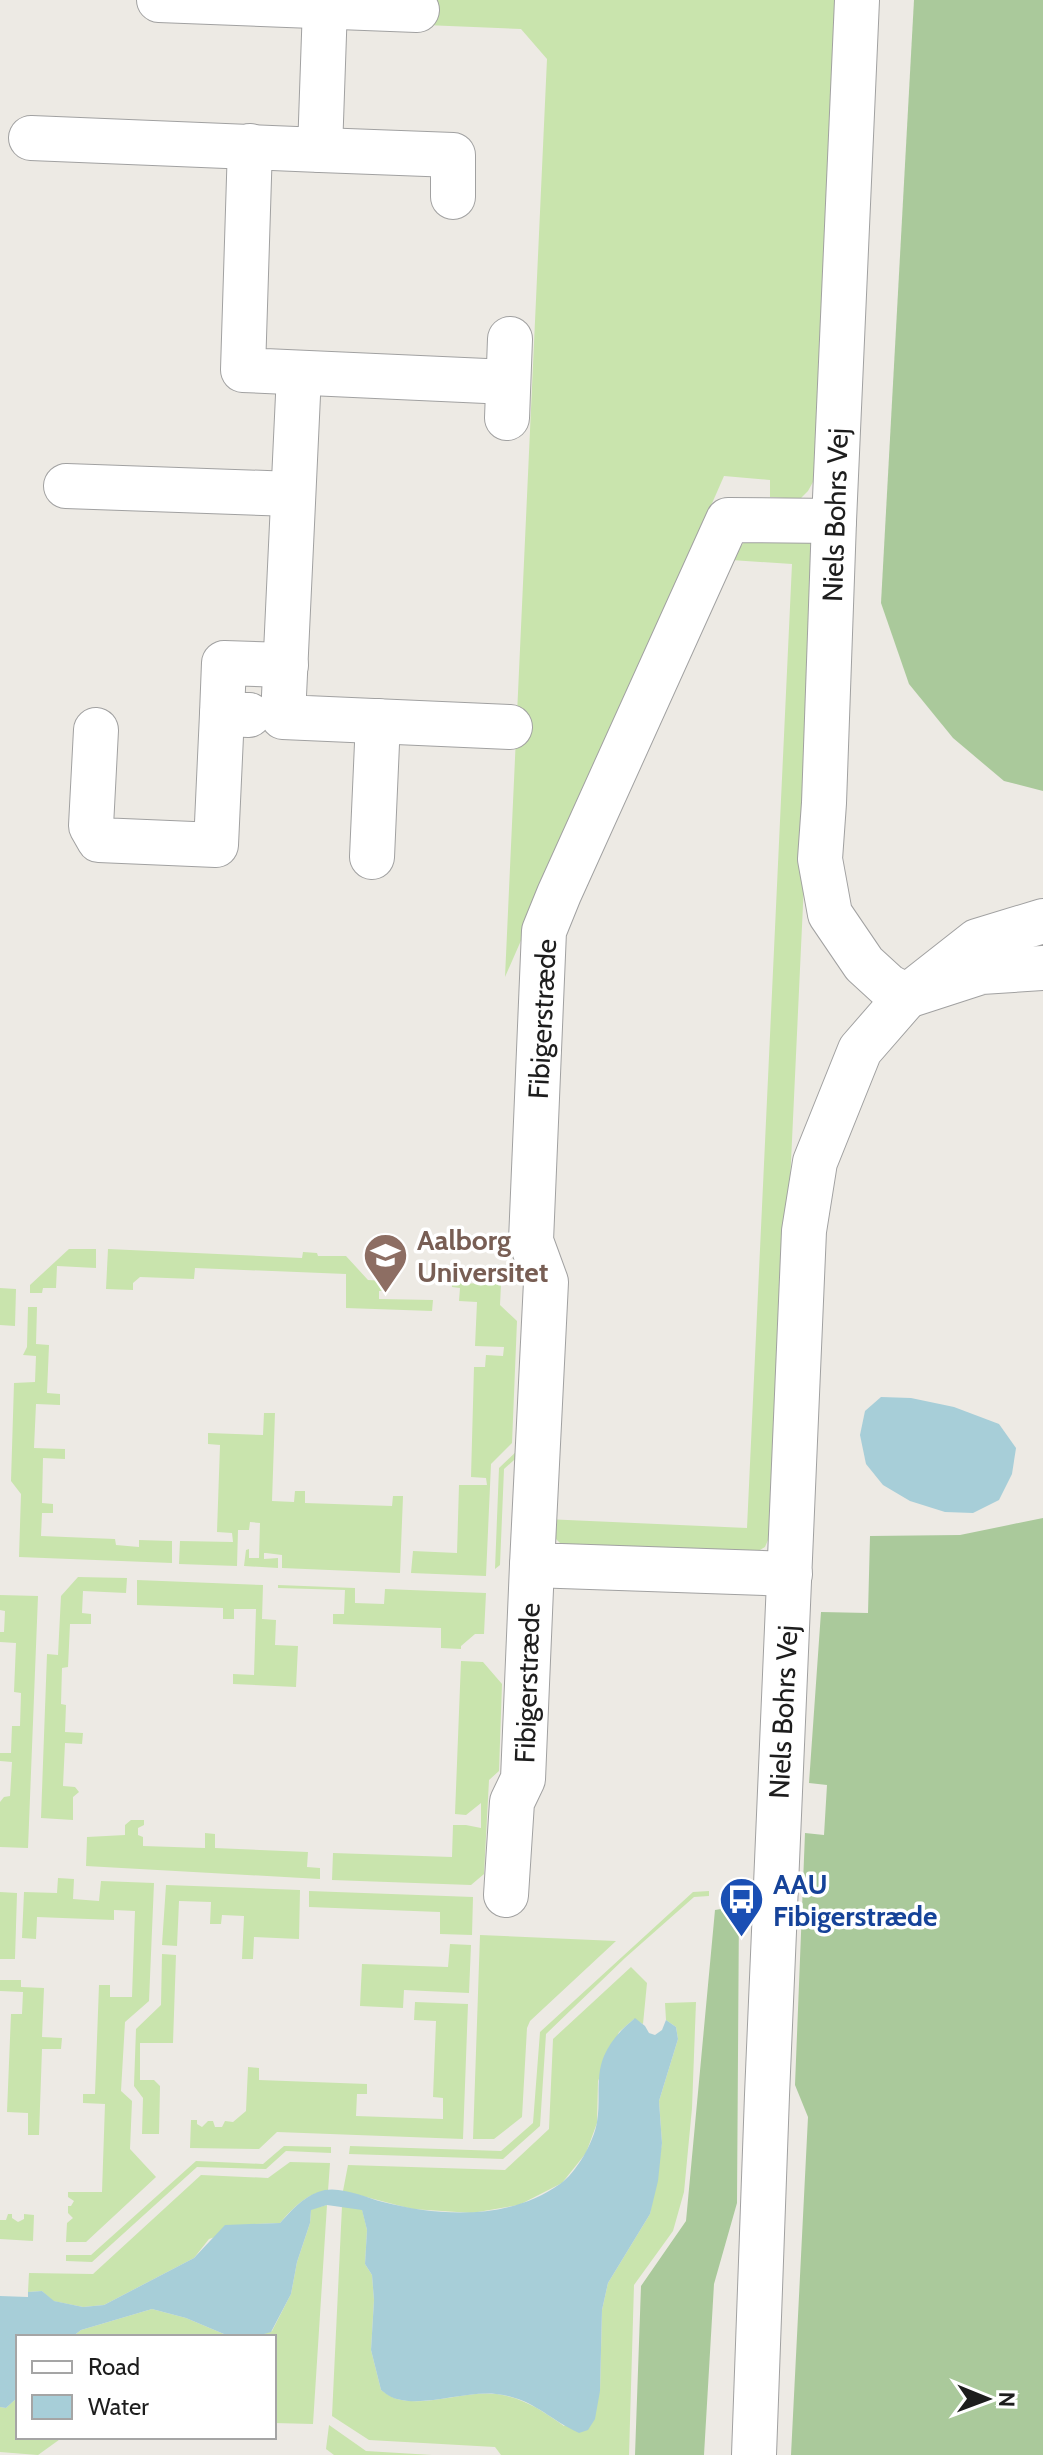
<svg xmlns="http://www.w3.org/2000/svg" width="1043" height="2455" font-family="Cabin,sans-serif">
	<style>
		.grass { fill: #c9e4ad }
		.forest { fill: #aac99b }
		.water { fill: #a7ced8 }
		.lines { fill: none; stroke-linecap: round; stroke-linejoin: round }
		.minor-casing { stroke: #a1a1a1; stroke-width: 46 }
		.minor { stroke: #fff; stroke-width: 44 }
		.labels { text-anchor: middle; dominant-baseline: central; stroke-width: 7; stroke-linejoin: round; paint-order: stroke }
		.street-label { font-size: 28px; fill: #1d1d1d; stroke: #fff }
		.education-label { font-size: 28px; font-weight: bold; fill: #785e54; stroke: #fff; text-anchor: start }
		.transit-label { font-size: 28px; font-weight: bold; fill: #164399; stroke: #fff; text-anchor: start }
	</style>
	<rect width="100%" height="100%" fill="#edeae4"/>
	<g class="grass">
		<path d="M424,0H838L819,471L808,491L800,499L770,497V480L724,476L505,977L547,59L521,29L425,25Z"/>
		<path d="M747,538L810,541L819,562L774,1526L765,1547L747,1558L568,1551L547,1530L545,1519L747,1528L792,564L731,560Z"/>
		<path d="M69,1249H96V1268L57,1266L56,1288H43L42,1293H30V1285Z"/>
		<path d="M108,1249L302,1258L303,1252L317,1253L318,1256H346L368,1280L385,1281V1291H379V1299L433,1300L432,1311L346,1308V1274L195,1268L194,1279L140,1277L133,1283V1290L106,1289Z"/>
		<path d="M452,1283L501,1284L500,1305L517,1321L512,1443L491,1464L486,1576L411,1573L413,1551L457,1553L459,1485H487L486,1478L471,1477L474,1367H485L486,1355L503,1356L504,1347L475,1346L477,1302L459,1301L460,1288L452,1287Z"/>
		<path d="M0,1288L16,1289L15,1326L0,1325Z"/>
		<path d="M28,1307H37L36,1344L49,1345L47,1393L60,1394V1405L36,1404L34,1448L65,1449V1459L43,1458L42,1503L53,1504V1513H42L41,1536L115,1539L116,1545L139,1547V1540L172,1541V1563L19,1557L21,1494L11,1481L14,1383L35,1382L36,1356L23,1355L27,1347Z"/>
		<path d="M264,1413H275L272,1501L294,1502L295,1491H305V1503L392,1506L393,1496H403L400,1573L282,1568V1555L266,1553H264V1559L278,1558V1568L244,1566L246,1550L249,1549V1558H259L260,1523L250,1522L249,1530H238L237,1566L179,1564L180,1541L233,1542L232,1533L217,1532L220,1445L208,1444V1433L263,1435Z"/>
		<path d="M521,1447L525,1450L504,1469L500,1565L495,1569L499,1468Z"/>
		<path d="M78,1577L127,1578L126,1593L83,1591L82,1613L91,1614V1624H70L68,1667L62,1668L61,1704L66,1705L65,1732L83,1733L82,1744L65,1743L63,1786L75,1787L79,1792L73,1797V1820L41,1818L47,1654L58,1655L61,1596Z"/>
		<path d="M137,1580L263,1585L262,1619L276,1620L275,1645L298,1646L296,1687L233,1684V1674L254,1675L256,1609H234V1619H223V1608L137,1605Z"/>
		<path d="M278,1585L355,1588V1603L384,1604L385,1589L486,1593L484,1634H475L461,1646V1649L441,1648V1628L333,1624V1614H344L345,1590L278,1588Z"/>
		<path d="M0,1595L38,1596L28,1848L0,1847V1802L4,1797L10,1796L12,1762L0,1761V1753H11L12,1726H20L21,1693L14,1692L16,1643L0,1642V1632H4L5,1611L0,1610Z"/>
		<path d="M461,1661L483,1662L502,1684L499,1771L489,1780L484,1874L471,1885L332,1880L333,1853L452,1857L453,1825H466L481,1828V1803L466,1815L455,1814Z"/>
		<path d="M131,1820H144V1825L138,1828V1835L143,1837V1846L205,1848V1833L215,1834V1848L308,1852L307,1867L320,1868V1879L86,1866L87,1837L125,1835V1825Z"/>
		<path d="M58,1878L74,1879L73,1899L99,1901L101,1881L154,1883L149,2001L125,2022L121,2091L132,2101L130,2149L156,2177L86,2242H66L67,2223L73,2218L68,2213V2206H71L74,2201L68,2197V2192H102L105,2104L83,2103V2094H95L99,1985H110V1997H132L135,1911L114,1910V1920L37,1917L36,1939L22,1938L24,1892L57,1893Z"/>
		<path d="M166,1885L300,1890L299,1939L254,1937L253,1959H242L244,1916L222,1915L221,1924H210L211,1902L179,1901L177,1946L162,1945Z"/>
		<path d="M309,1891L473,1897L472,1935L440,1934V1912L309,1907Z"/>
		<path d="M709,1891V1896L694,1897L625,1958L546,2034L540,2126L503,2159L349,2154L350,2146L501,2151L533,2123L540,2032L693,1892Z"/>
		<path d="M0,1892L17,1893L15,1959H0Z"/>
		<path d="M480,1935L616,1941L530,2021L527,2028L522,2117L494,2139H473Z"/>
		<path d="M450,1944L471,1945L469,1993L404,1990L403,2008L360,2006L362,1964L448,1967Z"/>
		<path d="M162,1954L176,1955L173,2043H140V2080H154L160,2086L159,2134H142L143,2098L134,2086L136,2029L161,2005Z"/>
		<path d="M631,1967L647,1983L643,2024L634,2019L619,2032L598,2081L597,2123L586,2153L562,2183L519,2205L472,2213L412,2209L343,2191L348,2165L505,2170L549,2129L553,2039Z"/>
		<path d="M0,1980H21V1987L44,1988L42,2037L62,2038L61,2049H42L39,2135H28V2113L7,2112L11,2014H22L23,1992L0,1991Z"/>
		<path d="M415,2002L468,2004L463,2139L277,2132L259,2149L190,2148L191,2120H197V2124L202,2127L208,2121H213L215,2127H222L225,2121L233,2122L246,2111L248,2067L259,2068V2080L367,2084V2094H357L356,2116L443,2119V2098L433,2097L436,2021L414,2020Z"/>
		<path d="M696,2002L692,2108L684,2192L673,2231L634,2285L629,2455H501L495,2447L369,2440L332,2416L342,2206L362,2209L367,2230L365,2264L372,2275L374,2300L371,2350L381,2390C386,2393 392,2398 397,2399C429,2407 464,2390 497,2394C524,2398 543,2411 564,2426L600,2391L602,2310L608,2283L650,2214L662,2143L659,2101L678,2039L676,2027L666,2020L665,2003Z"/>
		<path d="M284,2146L331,2147V2153L286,2151L266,2169L197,2167L92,2262L66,2261V2255H91L196,2161L263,2164Z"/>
		<path d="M290,2162L330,2163L328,2191C308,2192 293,2208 280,2223L256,2224L209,2239L194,2258L104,2305L83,2307L53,2301L42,2291L28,2292L29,2273L93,2274L201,2175L268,2178Z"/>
		<path d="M327,2205L313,2424L274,2423V2337H254L272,2331L291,2294L297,2262L310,2223L311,2209Z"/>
		<path d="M8,2214H12V2218L18,2222L24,2219V2214L34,2215L33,2241L0,2239V2220H6Z"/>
		<path d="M152,2309L186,2318L231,2337H72L81,2330Z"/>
		<path d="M18,2397V2437H63L38,2455L0,2452V2407L6,2408Z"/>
		<path d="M329,2425L366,2451L432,2455H334L326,2449Z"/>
	</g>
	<g class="forest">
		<path d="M914,0H1043V791L1004,781L953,738L909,684L881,603Z"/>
		<path d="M1043,1518V2455H791L808,2117L795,2085L805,1833L824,1835L827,1785L809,1783L821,1612L868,1613L870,1536L960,1535Z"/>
		<path d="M739,1906L737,2203L714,2284L704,2455H635L641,2286L686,2221L715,1910Z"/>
	</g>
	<g class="water">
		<path d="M881,1397L911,1398L954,1407L999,1424L1016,1448L1012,1474L999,1500L973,1513L945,1512L910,1501L883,1485L866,1464L860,1435L865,1411Z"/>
		<path d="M635,2018L645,2026L649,2033L655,2035L662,2030L666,2020L676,2027L678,2039L659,2101L662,2143L658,2181L650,2214L608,2283L602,2310L600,2391L595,2419L588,2430L579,2433C548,2419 533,2398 496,2394C464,2391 426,2407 397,2399C391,2398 385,2393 381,2390L371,2350L374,2300L372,2275L365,2264L367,2230L362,2210L327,2205L311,2210L310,2223L297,2262L291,2294L271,2332L254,2337H231L186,2318L152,2309L81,2330L72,2337H18V2397L6,2408L0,2407V2296L28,2297V2292L42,2291L54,2301L83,2307L104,2305L194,2258L225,2225L280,2223C291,2211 302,2198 318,2192C337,2184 364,2197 383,2202C442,2217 509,2220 560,2184C576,2173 594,2142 597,2122C601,2100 595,2077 604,2056C611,2040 622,2029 635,2018Z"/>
	</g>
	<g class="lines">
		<defs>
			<g id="minor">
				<path d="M159,0L417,10"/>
				<path d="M857,0L834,521L824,803L820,859L830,914L864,964L888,986L907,996L981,972L1043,968"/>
				<path d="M31,138L320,150L325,6"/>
				<path d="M250,146L243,370L508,382"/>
				<path d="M320,150L453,155V197"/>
				<path d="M299,374L283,717L510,727"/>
				<path d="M507,418L510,339"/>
				<path d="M66,486L293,494"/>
				<path d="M249,715L222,714L224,663L286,665"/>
				<path d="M96,730L91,826L99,840L216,845L222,714"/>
				<path d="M372,857L378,721"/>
				<path d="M790,1574L532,1565L546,1282L531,1241L544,931L559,894L728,520L834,521"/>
				<path d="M506,1895L512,1802L523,1779L532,1565"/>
				<path d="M754,2455L767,2095L804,1231L815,1162L860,1050L907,996L977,941L1043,921"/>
			</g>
		</defs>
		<use href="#minor" class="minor-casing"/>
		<use href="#minor" class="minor"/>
	</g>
	<defs>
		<symbol id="university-pin" viewBox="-11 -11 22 30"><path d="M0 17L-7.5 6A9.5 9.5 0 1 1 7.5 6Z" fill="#8d6e63" stroke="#fff"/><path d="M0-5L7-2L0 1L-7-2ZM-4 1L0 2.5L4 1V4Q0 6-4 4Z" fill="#fff"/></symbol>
		<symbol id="bus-pin" viewBox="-11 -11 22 30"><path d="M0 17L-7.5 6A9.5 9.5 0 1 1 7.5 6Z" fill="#1a4fb4" stroke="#fff"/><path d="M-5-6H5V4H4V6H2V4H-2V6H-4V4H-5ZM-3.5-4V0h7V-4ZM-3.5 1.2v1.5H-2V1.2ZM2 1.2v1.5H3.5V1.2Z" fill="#fff"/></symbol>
	</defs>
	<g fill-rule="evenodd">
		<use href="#university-pin" x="360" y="1230" width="51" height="69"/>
		<use href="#bus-pin" x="716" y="1874" width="51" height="69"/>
	</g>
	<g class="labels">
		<g class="street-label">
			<text transform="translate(835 515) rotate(-88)">Niels Bohrs Vej</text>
			<text transform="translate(542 1019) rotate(-87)">Fibigerstræde</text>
			<text transform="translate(527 1683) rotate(-88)">Fibigerstræde</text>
			<text transform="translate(783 1712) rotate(-87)">Niels Bohrs Vej</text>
		</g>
		<g class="education-label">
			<text x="417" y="1240">Aalborg<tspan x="417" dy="32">Universitet</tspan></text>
		</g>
		<g class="transit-label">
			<text x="773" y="1884">AAU<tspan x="773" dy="32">Fibigerstræde</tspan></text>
		</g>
	</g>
	<rect x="16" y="2335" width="260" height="104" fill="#ffffff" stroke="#a5a5a5" stroke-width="2"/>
	<rect x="32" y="2361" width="40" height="12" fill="#ffffff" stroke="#a5a5a5" stroke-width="2"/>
	<text x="88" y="2375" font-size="24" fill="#1d1d1d">Road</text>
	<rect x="32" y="2395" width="40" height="24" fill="#a7ced8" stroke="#a5a5a5" stroke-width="2"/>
	<text x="88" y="2415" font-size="24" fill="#1d1d1d">Water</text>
	<g transform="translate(987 2399) rotate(91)" stroke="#ffffff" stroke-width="6" paint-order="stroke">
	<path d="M0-6L14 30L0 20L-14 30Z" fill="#1d1d1d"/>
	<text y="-12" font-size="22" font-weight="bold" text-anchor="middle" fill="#1d1d1d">N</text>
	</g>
</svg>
